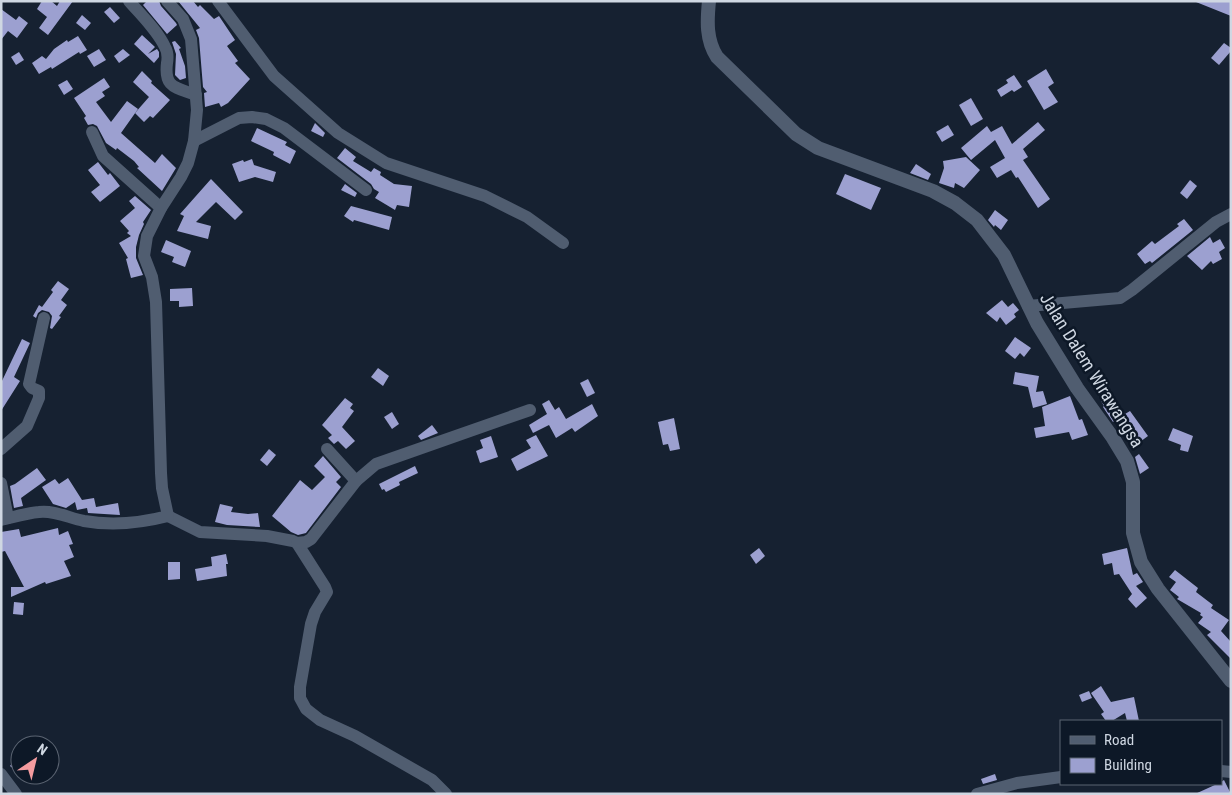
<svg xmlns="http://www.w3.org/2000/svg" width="1232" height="795" font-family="'Roboto Condensed',sans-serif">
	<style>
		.building { fill: #9ca0d0 }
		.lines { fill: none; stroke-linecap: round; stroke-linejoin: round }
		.minor { stroke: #505d70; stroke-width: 12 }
		.tertiary { stroke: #505d70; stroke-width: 14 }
		.labels { text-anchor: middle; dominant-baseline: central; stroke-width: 5; stroke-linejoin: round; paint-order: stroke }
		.street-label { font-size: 18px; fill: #cfd7e2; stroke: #0d1827 }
	</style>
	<rect width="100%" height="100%" fill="#162131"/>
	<g class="building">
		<path d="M42,1H51L57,6L60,1H73L48,35L39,28L47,17L37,9Z"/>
		<path d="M147,1H159L161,6L176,23L177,25L167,34L143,5Z"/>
		<path d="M178,1H193L198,7L200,5L214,19L219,16L235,40L227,46L238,61L235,63L250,79L228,103L221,107L219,103L205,107L204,93L207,92L203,87L199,38L196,30L200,28Z"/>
		<path d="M1196,1H1231V16L1196,2Z"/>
		<path d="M110,7L120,18L114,23L104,12Z"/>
		<path d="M1,9L16,20L19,16L28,23L17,38L8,31L1,40Z"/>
		<path d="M82,15L91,23L85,30L76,23Z"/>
		<path d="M142,35L155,47L148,54L157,49L159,52V57L154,63L134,44Z"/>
		<path d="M78,36L87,50L80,54L79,52L52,69L51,67L39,74L32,63L42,56L46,59L54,49L67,40L68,42Z"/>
		<path d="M175,41L181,48L179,49L185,66L186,78L180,80L175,75L176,54L172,42Z"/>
		<path d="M1224,43L1231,48V51L1219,65L1211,58Z"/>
		<path d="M99,49L106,60L94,67L87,56Z"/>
		<path d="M123,49L130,55L119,63L114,56Z"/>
		<path d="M19,52L24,60L16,65L11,57Z"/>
		<path d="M1046,69L1054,83L1048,87L1058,102L1044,110L1027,81Z"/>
		<path d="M142,71L152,81L151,83L170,100L153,118L150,116L144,122L135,113L149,97L133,82Z"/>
		<path d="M1014,75L1022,87L1014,92L1012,90L1001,97L997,90L1008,83L1006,80Z"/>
		<path d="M104,78L110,87L102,92L105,96L96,102L111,122L127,101L138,109L121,133L155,163L162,154L176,168L162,191L137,168L139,167L134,161L117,148L116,150L106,143L97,126L93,124L88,125L84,118L86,116L74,98Z"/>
		<path d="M67,80L73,89L64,95L58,85Z"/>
		<path d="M971,98L983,119L971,126L959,105Z"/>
		<path d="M1038,122L1045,130L1023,149L1028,157L1023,160L1050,199L1038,208L1018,177L1016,178L1011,170L997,178L990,167L1005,158L995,140L971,160L961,148L987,126L991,132L1002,126L1012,144Z"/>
		<path d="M315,123L325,133L323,137L311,131Z"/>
		<path d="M948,125L954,135L942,142L936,132Z"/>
		<path d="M257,128L287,142L285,145L296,151L290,164L273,155L274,152L251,141Z"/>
		<path d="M345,148L356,157L353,161L371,172L374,168L381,172L380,175L394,184L412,186L409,207L397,205L395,210L375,198L379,192L374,189L371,184L337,158Z"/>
		<path d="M966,157L980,170L964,188L955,183L954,188L939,183L944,168L943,161Z"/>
		<path d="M252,159L254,165L276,172L273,182L255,177L239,182L232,164L243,160L244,162Z"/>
		<path d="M98,162L108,175L110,173L120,186L100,202L91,192L100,185L88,170Z"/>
		<path d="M916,164L931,174L928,180L910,173Z"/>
		<path d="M845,174L881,188L871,210L836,194Z"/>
		<path d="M211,179L243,212L235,220L216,202L196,222L211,226L208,239L177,231L184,216L180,214Z"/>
		<path d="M1190,180L1197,186L1187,199L1180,193Z"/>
		<path d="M345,184L357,193L355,197L341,190Z"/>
		<path d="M135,196L151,210L143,222L144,224L139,235L136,247V258L143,275L131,278L126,259L128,258L119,243L131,236L127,233L129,231L120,221L135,208L129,201Z"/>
		<path d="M351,206L392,217L389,230L354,220L353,222L344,216Z"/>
		<path d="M995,210L1008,220L1001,230L995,225L994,227L988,220Z"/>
		<path d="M1184,219L1193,230L1152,263L1150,261L1145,264L1137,254L1152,241L1155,244L1179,226L1177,224Z"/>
		<path d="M1210,237L1213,243L1220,239L1225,248L1219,252L1222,259L1213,264L1211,261L1202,270L1187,256Z"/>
		<path d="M166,240L191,251L185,267L172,262L174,257L161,252Z"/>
		<path d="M58,281L69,289L61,300L67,305L59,316L61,317L52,329L50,328L52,316L49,312L42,310L38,313L36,318L33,316L39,305L42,307L53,292L51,290Z"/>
		<path d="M192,288L193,306L179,307V301H170V289Z"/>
		<path d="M1002,300L1008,307L1013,303L1019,310L1014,314L1016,317L1006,325L1000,317L997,322L986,313Z"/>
		<path d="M1015,337L1031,348L1024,357L1020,353L1015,359L1005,351Z"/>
		<path d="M22,339L30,343L14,377L20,381L1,411V383Z"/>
		<path d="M378,368L389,376L383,386L371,377Z"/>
		<path d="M1015,372L1039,376L1036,392L1043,391L1047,404L1033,408L1028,387L1013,384Z"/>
		<path d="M588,379L595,393L587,397L580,383Z"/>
		<path d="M1070,396L1079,420L1082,419L1088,435L1072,440L1069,432L1036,438L1034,428L1045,426L1042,407Z"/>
		<path d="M1108,396L1111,401L1115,399L1125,414L1130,411L1148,436L1133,447L1126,437L1129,435L1119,418L1113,422L1103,407L1104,406L1101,401Z"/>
		<path d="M345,398L353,404L350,408L354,411L342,427L355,441L346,449L338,441L334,444L328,438L332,435L322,425Z"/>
		<path d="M549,400L555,410L559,407L566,419L592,404L598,416L575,432L572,428L556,438L549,425L533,433L529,425L547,414L542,404Z"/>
		<path d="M392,412L399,424L392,429L384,417Z"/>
		<path d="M674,418L680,449L670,451L668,444L663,445L658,422Z"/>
		<path d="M432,425L438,433L421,440L418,436Z"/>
		<path d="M1173,428L1193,436L1188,452L1180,450L1181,445L1168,440Z"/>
		<path d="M536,435L548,456L517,471L511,459L531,448L526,440Z"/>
		<path d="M491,436L498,457L480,463L476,451L483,448L480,440Z"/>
		<path d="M269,449L276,455L267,466L260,460Z"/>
		<path d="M1139,454L1149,468L1140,474L1135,457Z"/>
		<path d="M323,456L341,477L336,482L341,487L306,533L298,535L291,532L272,516L300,480L312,490L325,477L314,466Z"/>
		<path d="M415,466L418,473L399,482L400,485L386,492L384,489L382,490L379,484Z"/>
		<path d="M37,468L46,480L21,498L23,506L14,508L10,486L15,484Z"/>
		<path d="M68,478L82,500L94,498L96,507L118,503L120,515L88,513L87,508L77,510L75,502L66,508L53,504L42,487L55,479L59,484Z"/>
		<path d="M220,504L233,507L231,512L248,514L258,513L260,527L227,525L215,522Z"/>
		<path d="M58,528L59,535L68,531L73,544L69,545L74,557L64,561L71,576L46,584L45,582L11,597V587H24L5,551L1,552V532L19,529L21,537Z"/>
		<path d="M759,548L765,556L756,564L750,555Z"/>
		<path d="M1127,548L1133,575L1137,573L1143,582L1136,586L1147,598L1136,608L1128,599L1132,594L1119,574L1114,575L1112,563L1104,565L1102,554Z"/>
		<path d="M226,554L228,564H226L227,576L197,581L195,569L212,566L211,557Z"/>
		<path d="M168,562H180V579L168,580Z"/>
		<path d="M1175,570L1198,588L1196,592L1213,605L1211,608L1229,620L1221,631L1231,642V659L1207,635L1211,632L1198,623L1203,617L1200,615L1201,613L1177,599L1179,597L1170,590L1176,582L1169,577Z"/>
		<path d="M14,602L24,603L23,615L13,614Z"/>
		<path d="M1101,686L1111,702L1134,697L1139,721H1127L1125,713L1112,721H1106L1101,714L1104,712L1091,693Z"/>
		<path d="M1089,691L1092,698L1082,702L1079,695Z"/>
		<path d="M20,753V774L10,766Z"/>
		<path d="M995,774L997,780L983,784L981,779Z"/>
		<path d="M1224,780L1231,794H1195L1217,784H1221V782Z"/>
	</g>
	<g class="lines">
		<g class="minor">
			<path d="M129,1C142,16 157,30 165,47C168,52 168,57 167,63C164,88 175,87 196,95"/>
			<path d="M218,1L274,76L338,133L386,163L485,196L527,217L563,243"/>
			<path d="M92,132L103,156L161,208"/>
			<path d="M194,141L239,118L252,117L266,119L284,128L366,190"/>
			<path d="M1028,306L1120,298L1132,290L1216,222L1231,214"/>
			<path d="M1,449L27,426L39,398V391L32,388L29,384L44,318"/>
			<path d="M327,449L356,481"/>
			<path d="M1,483L8,518"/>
			<path d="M168,516L200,532L267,536L293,541L297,543L325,587L327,592L315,612L311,624L300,687V698L306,709L320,720L355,736L432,780L446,794"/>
			<path d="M1,520C14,517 27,513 39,512C54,510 69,518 84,521C113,526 141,523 168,516L162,488L161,473L156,302L152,277L144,256L147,236L161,208L181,177L188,163L194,141L197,110L191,39L183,19L167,1"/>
			<path d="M297,543L306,542L311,539L356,481L376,464L530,410"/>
			<path d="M1221,771L1231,772"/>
			<path d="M1,774L16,794"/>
			<path d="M977,794L1017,783L1061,777"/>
		</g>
		<path class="tertiary" d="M709,1C707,21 706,40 717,57L796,134L818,148L933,191L955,203L977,220L1004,255L1037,323L1077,388L1113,438L1127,461L1133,482V533L1141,562L1158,589L1231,681"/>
	</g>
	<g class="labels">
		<g class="street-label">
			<text transform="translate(1092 370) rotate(58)">Jalan Dalem Wirawangsa</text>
		</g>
	</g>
	<rect width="1232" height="795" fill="none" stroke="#cfd7e2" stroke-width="5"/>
	<rect x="1060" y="720" width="162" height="65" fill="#0d1827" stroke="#5b6472"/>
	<rect x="1070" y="736" width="25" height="8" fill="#505d70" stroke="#5b6472"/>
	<text x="1104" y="745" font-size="15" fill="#cfd7e2">Road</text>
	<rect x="1070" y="758" width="25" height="15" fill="#9ca0d0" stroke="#5b6472"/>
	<text x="1104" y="770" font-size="15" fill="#cfd7e2">Building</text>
	<g transform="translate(35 760) rotate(35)"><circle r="24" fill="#0d1827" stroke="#5b6472"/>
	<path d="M0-4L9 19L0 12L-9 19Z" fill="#f49b9f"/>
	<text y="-8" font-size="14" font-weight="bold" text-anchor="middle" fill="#cfd7e2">N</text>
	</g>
</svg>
